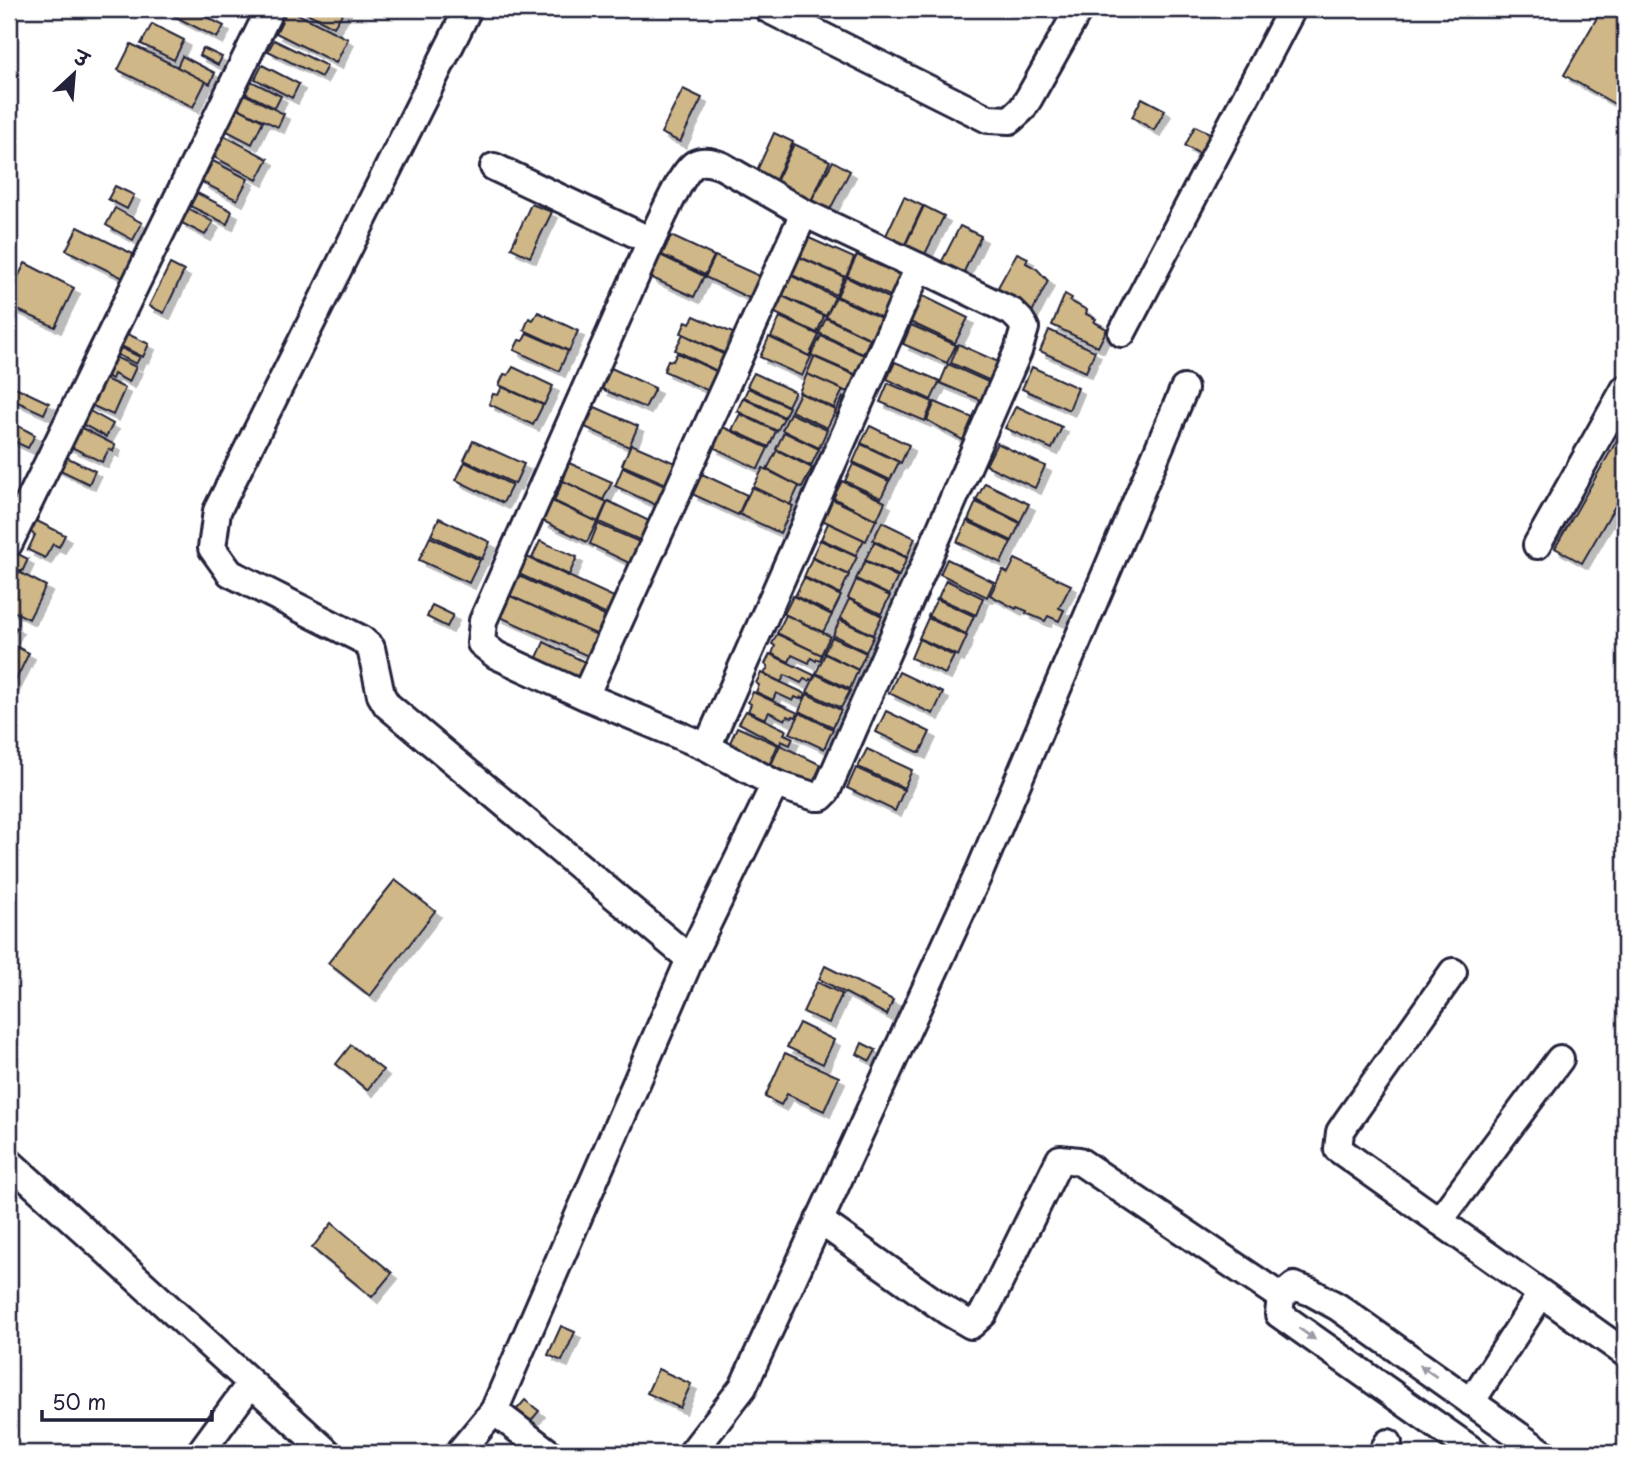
<svg xmlns="http://www.w3.org/2000/svg" width="1634" height="1462" font-family="'Playpen Sans','Playpen Sans Deva',sans-serif">
	<style>
		.building { fill: #cfb787; stroke: #22223b; stroke-width: 2; filter: url(#shadow) }
		.lines { fill: none; stroke-linecap: round; stroke-linejoin: round }
		.minor-casing { stroke: #22223b; stroke-width: 32 }
		.minor { stroke: #fff; stroke-width: 26 }
		.oneway { fill: #9c9ca7 }
	</style>
	<defs>
		<filter id="shadow"><feDropShadow dx="6" dy="6" stdDeviation="0" flood-color="#0004"/></filter>
	</defs>
	<rect width="100%" height="100%" fill="#fff"/>
	<filter id="ink" filterUnits="userSpaceOnUse"><feTurbulence type="fractalNoise" baseFrequency=".0143" numOctaves="2"/><feDisplacementMap in="SourceGraphic" scale="14" xChannelSelector="R" yChannelSelector="G"/><feConvolveMatrix kernelMatrix="1 2 1 2 8 2 1 2 1" color-interpolation-filters="sRGB"/></filter>
	<g filter="url(#ink)">
		<g class="building">
			<path d="M178,9H191L224,26L217,38L174,16Z"/>
			<path d="M288,9L348,39L336,63L276,33Z"/>
			<path d="M299,9H345L334,27Z"/>
			<path d="M1602,9H1625V110L1564,75Z"/>
			<path d="M152,24L184,40L174,60L141,44Z"/>
			<path d="M274,40L327,66L321,77L268,51Z"/>
			<path d="M131,44L206,81L193,107L118,70Z"/>
			<path d="M203,48L222,57L218,65L199,55Z"/>
			<path d="M182,56L215,73L210,84L177,67Z"/>
			<path d="M262,65L299,84L292,98L255,79Z"/>
			<path d="M249,80L281,96L275,108L243,92Z"/>
			<path d="M683,89L702,98L680,142L661,133Z"/>
			<path d="M238,91L284,114L278,127L231,105Z"/>
			<path d="M1142,98L1165,110L1154,130L1132,117Z"/>
			<path d="M236,107L263,121L252,144L225,130Z"/>
			<path d="M1195,126L1216,136L1206,157L1185,146Z"/>
			<path d="M774,133L793,142L773,186L754,177Z"/>
			<path d="M225,136L268,159L257,180L214,157Z"/>
			<path d="M794,144L830,161L810,203L774,186Z"/>
			<path d="M213,161L248,179L237,200L202,182Z"/>
			<path d="M833,161L850,171L826,217L808,207Z"/>
			<path d="M115,186L134,195L127,209L108,199Z"/>
			<path d="M197,193L232,211L227,224L190,206Z"/>
			<path d="M904,197L923,206L900,255L881,246Z"/>
			<path d="M531,204L552,212L530,257L511,248Z"/>
			<path d="M924,206L944,216L921,262L902,252Z"/>
			<path d="M115,208L142,223L133,240L106,225Z"/>
			<path d="M188,208L213,222L205,235L180,222Z"/>
			<path d="M960,226L981,236L961,278L939,267Z"/>
			<path d="M78,227L135,255L123,278L66,250Z"/>
			<path d="M671,236L714,256L705,275L662,255Z"/>
			<path d="M809,238L854,258L846,277L800,257Z"/>
			<path d="M1017,253L1028,258L1026,263L1037,269L1048,281L1030,316L992,298Z"/>
			<path d="M660,255L704,276L694,297L650,277Z"/>
			<path d="M857,255L902,276L892,297L847,276Z"/>
			<path d="M715,256L764,278L753,300L705,277Z"/>
			<path d="M799,257L844,277L836,295L792,275Z"/>
			<path d="M25,263L74,288L55,327L9,306V295Z"/>
			<path d="M170,264L184,271L164,313L149,306Z"/>
			<path d="M790,275L835,297L826,316L781,295Z"/>
			<path d="M846,277L891,299L882,318L837,296Z"/>
			<path d="M1065,294L1072,298L1070,301L1087,310L1086,314L1096,319L1094,322L1107,329L1098,347L1052,325Z"/>
			<path d="M780,295L824,316L817,333L773,312Z"/>
			<path d="M921,295L968,318L955,343L908,321Z"/>
			<path d="M836,297L881,318L871,339L826,317Z"/>
			<path d="M538,312L578,331L569,351L524,330L529,318L533,320Z"/>
			<path d="M694,316L735,334L726,354L681,333L686,321L690,323Z"/>
			<path d="M780,317L819,335L809,356L771,337Z"/>
			<path d="M826,318L870,339L863,354L819,333Z"/>
			<path d="M911,325L956,345L947,363L903,344Z"/>
			<path d="M119,330L149,344L143,357L113,342Z"/>
			<path d="M1049,330L1095,351L1086,372L1040,351Z"/>
			<path d="M527,333L568,351L559,371L514,350L519,340L523,341Z"/>
			<path d="M683,334L725,355L717,371L675,350Z"/>
			<path d="M821,336L866,356L857,375L811,355Z"/>
			<path d="M769,337L811,357L802,376L760,357Z"/>
			<path d="M958,344L1003,364L995,383L951,363Z"/>
			<path d="M119,347L140,357L136,364L116,354Z"/>
			<path d="M105,352L136,367L129,382L114,374L112,379L97,372Z"/>
			<path d="M677,353L718,372L709,391L664,371L668,360L673,361Z"/>
			<path d="M814,357L857,376L849,393L807,374Z"/>
			<path d="M895,362L940,381L931,400L887,379Z"/>
			<path d="M948,364L995,385L985,402L940,383Z"/>
			<path d="M513,367L553,386L544,405L499,385L504,374L508,375Z"/>
			<path d="M1032,367L1078,388L1069,410L1022,389Z"/>
			<path d="M611,368L655,388L645,408L602,389Z"/>
			<path d="M754,373L795,392L788,406L747,386Z"/>
			<path d="M94,374L125,388L113,415L82,401Z"/>
			<path d="M807,374L843,390L834,408L799,392Z"/>
			<path d="M888,383L933,402L925,421L880,402Z"/>
			<path d="M9,384L49,403L44,414L9,398Z"/>
			<path d="M502,387L543,405L533,425L489,404L493,394L498,395Z"/>
			<path d="M748,388L789,407L784,417L744,397Z"/>
			<path d="M800,393L836,410L827,428L791,411Z"/>
			<path d="M843,397L853,402L844,418L835,413Z"/>
			<path d="M743,398L784,418L777,431L737,411Z"/>
			<path d="M935,402L980,421L970,444L927,420Z"/>
			<path d="M79,405L113,424L106,437L71,418Z"/>
			<path d="M1016,406L1062,427L1052,449L1005,428Z"/>
			<path d="M595,407L638,426L629,447L585,427Z"/>
			<path d="M790,413L827,430L819,448L782,430Z"/>
			<path d="M740,414L776,431L769,447L732,430Z"/>
			<path d="M9,421L35,435L28,448L9,439Z"/>
			<path d="M76,425L115,445L113,451L109,449L102,462L67,445Z"/>
			<path d="M870,426L909,445L901,463L861,443Z"/>
			<path d="M1625,426V489L1582,563L1555,548Z"/>
			<path d="M723,427L768,448L758,469L713,447Z"/>
			<path d="M784,432L819,449L811,466L776,449Z"/>
			<path d="M473,441L524,464L515,484L464,460Z"/>
			<path d="M997,443L1045,466L1035,488L986,465Z"/>
			<path d="M631,444L675,463L666,484L622,465Z"/>
			<path d="M861,444L899,462L890,480L853,462Z"/>
			<path d="M777,450L812,468L802,488L767,469Z"/>
			<path d="M58,453L95,471L89,484L52,466Z"/>
			<path d="M465,462L512,485L503,503L456,480Z"/>
			<path d="M569,463L612,482L603,500L563,481L566,473L565,472Z"/>
			<path d="M853,464L889,481L881,498L845,481Z"/>
			<path d="M623,467L667,487L658,506L615,486Z"/>
			<path d="M763,468L799,486L790,505L753,487Z"/>
			<path d="M702,474L747,495L738,515L692,494Z"/>
			<path d="M563,481L607,502L598,522L554,501Z"/>
			<path d="M842,481L885,502L877,520L833,498Z"/>
			<path d="M985,483L1029,504L1020,522L976,500Z"/>
			<path d="M752,487L793,506L780,533L739,514Z"/>
			<path d="M832,499L876,520L866,541L822,520Z"/>
			<path d="M552,501L597,522L587,542L543,521Z"/>
			<path d="M608,501L651,522L642,541L599,522Z"/>
			<path d="M976,502L1020,523L1012,541L968,520Z"/>
			<path d="M439,518L490,542L482,559L431,535Z"/>
			<path d="M33,519L65,535L59,547L53,544L45,558L28,550L35,535L27,530Z"/>
			<path d="M967,521L1011,542L1001,563L957,542Z"/>
			<path d="M882,522L915,538L907,557L873,540Z"/>
			<path d="M828,523L864,540L856,555L821,539Z"/>
			<path d="M598,524L642,543L633,565L590,544Z"/>
			<path d="M430,537L480,560L469,583L419,560Z"/>
			<path d="M820,540L857,557L848,575L812,557Z"/>
			<path d="M540,541L577,557L569,575L532,558Z"/>
			<path d="M874,542L907,558L899,576L865,560Z"/>
			<path d="M10,550L28,559L22,572L9,565Z"/>
			<path d="M527,557L616,598L607,615L519,574Z"/>
			<path d="M812,558L849,575L840,594L804,577Z"/>
			<path d="M947,559L994,582L987,597L940,574Z"/>
			<path d="M1015,559L1071,585L1059,608L1064,610L1059,621L1048,616L1045,621L1026,613L1027,611L1017,607L1016,609L990,595L1003,570L1008,573Z"/>
			<path d="M865,561L898,577L889,595L856,579Z"/>
			<path d="M9,567L46,586L29,619L9,609Z"/>
			<path d="M517,575L607,617L598,635L506,594Z"/>
			<path d="M804,578L841,596L832,614L795,596Z"/>
			<path d="M856,580L890,596L881,614L848,598Z"/>
			<path d="M946,580L983,598L976,615L938,598Z"/>
			<path d="M508,595L597,635L588,656L498,616Z"/>
			<path d="M793,596L832,615L823,632L784,614Z"/>
			<path d="M849,599L882,616L873,635L840,618Z"/>
			<path d="M937,599L974,616L966,634L928,616Z"/>
			<path d="M432,605L453,615L447,627L427,617Z"/>
			<path d="M786,615L830,636L821,655L777,633Z"/>
			<path d="M928,618L967,636L958,656L919,638Z"/>
			<path d="M840,620L874,636L866,652L833,635Z"/>
			<path d="M9,624L17,628L11,638L9,637Z"/>
			<path d="M777,634L822,655L820,660L817,659L816,661L811,658L809,663L792,655L789,662L772,654L775,646L772,644Z"/>
			<path d="M832,637L866,653L858,670L824,653Z"/>
			<path d="M919,639L954,656L945,674L911,658Z"/>
			<path d="M544,642L589,664L579,685L534,664Z"/>
			<path d="M9,643L29,653L9,694Z"/>
			<path d="M770,654L814,675L813,680L810,679L809,681L804,679L801,683L785,675L781,682L764,674L768,667L765,664Z"/>
			<path d="M825,654L858,670L850,689L816,673Z"/>
			<path d="M899,672L943,693L933,714L889,693Z"/>
			<path d="M761,673L806,694L803,699L801,697L800,699L795,697L793,701L776,693L773,700L756,692L759,685L756,683Z"/>
			<path d="M816,674L850,691L841,708L807,692Z"/>
			<path d="M753,692L798,713L796,717L793,716L792,718L787,716L785,720L769,712L765,719L748,711L751,704L748,702Z"/>
			<path d="M807,694L841,710L833,727L799,711Z"/>
			<path d="M746,711L786,730L784,734L793,738L790,745L781,741L780,745L739,723Z"/>
			<path d="M886,711L930,732L920,753L876,732Z"/>
			<path d="M800,713L833,729L824,749L790,733Z"/>
			<path d="M737,727L778,745L769,765L728,747Z"/>
			<path d="M780,745L821,765L812,785L771,765Z"/>
			<path d="M867,749L912,770L904,788L858,767Z"/>
			<path d="M856,768L904,790L895,811L847,788Z"/>
			<path d="M395,880L435,911L370,996L328,963Z"/>
			<path d="M825,966L893,1000L887,1015L819,979Z"/>
			<path d="M817,982L842,994L829,1023L803,1012Z"/>
			<path d="M799,1023L834,1040L823,1064L787,1047Z"/>
			<path d="M862,1043L876,1050L870,1061L857,1054Z"/>
			<path d="M351,1045L383,1070L367,1090L336,1064Z"/>
			<path d="M785,1053L839,1077L824,1111L787,1094L781,1105L765,1097Z"/>
			<path d="M332,1223L392,1273L372,1297L312,1248Z"/>
			<path d="M561,1326L575,1332L562,1361L548,1355Z"/>
			<path d="M658,1369L691,1384L680,1408L647,1393Z"/>
			<path d="M525,1400L539,1411L525,1428L511,1416Z"/>
		</g>
		<g class="lines">
			<defs>
				<g id="minor">
					<path d="M468,9L217,511L212,548L230,573L361,639L371,648L381,695L387,705L690,959"/>
					<path d="M768,9L988,119L1010,120L1022,109L1029,98L1079,9"/>
					<path d="M494,167L651,241"/>
					<path d="M804,213L919,267"/>
					<path d="M1122,333L1292,9"/>
					<path d="M9,543L270,9"/>
					<path d="M1537,545L1625,389"/>
					<path d="M585,696L496,655L481,643L483,621L651,241C659,225 681,172 695,164C704,159 714,163 722,166L804,213L585,696L707,747L919,267L1012,312L1020,320L1025,328L1018,351L826,792L821,797H816L775,784L707,747"/>
					<path d="M1453,972L1348,1120L1340,1132L1338,1149L1625,1353"/>
					<path d="M9,1162L328,1453"/>
					<path d="M819,1220L947,1311L971,1325L983,1314L995,1291L1060,1159L1079,1161L1281,1297"/>
					<path d="M1439,1221L1560,1059"/>
					<path d="M1471,1402L1541,1294"/>
					<path d="M494,1411L549,1453"/>
					<path d="M200,1453L251,1383"/>
					<path d="M459,1453L494,1411L690,959L775,784"/>
					<path d="M692,1453L743,1387L979,873L1184,389"/>
					<path d="M1382,1453L1388,1443"/>
					<path d="M1476,1453L1279,1314L1281,1297L1294,1286L1311,1292L1338,1307L1543,1453"/>
				</g>
			</defs>
			<use href="#minor" class="minor-casing"/>
			<use href="#minor" class="minor"/>
		</g>
		<defs><path id="oneway-solid" d="M-6-.8H1V-3.2L6.5 0L1 3.2V.8H-6Z" transform="scale(1.75)"/></defs>
		<g class="oneway">
			<use href="#oneway-solid" transform="translate(1307 1334) rotate(35)"/>
			<use href="#oneway-solid" transform="translate(1428 1371) rotate(-145)"/>
		</g>
	</g>
	<rect width="1634" height="1462" fill="none" stroke="#fff" stroke-width="35"/>
	<rect x="18" y="18" width="1599" height="1427" fill="none" stroke="#22223b" stroke-width="2.5" filter="url(#ink)"/>
	<g transform="translate(74 74) rotate(26)" stroke="#ffffff" stroke-width="5" paint-order="stroke">
	<path d="M0-5L12 26L0 18L-12 26Z" fill="#22223b"/>
	<text y="-10" font-size="19" font-weight="bold" text-anchor="middle" fill="#22223b">उ</text>
	</g>
	<path d="M42 1410v10h170v-10" fill="none" stroke="#22223b" stroke-width="3.5"/>
	<text x="52" y="1410" font-size="21" fill="#22223b" stroke="#ffffff" stroke-width="5" paint-order="stroke">50 m</text>
</svg>
